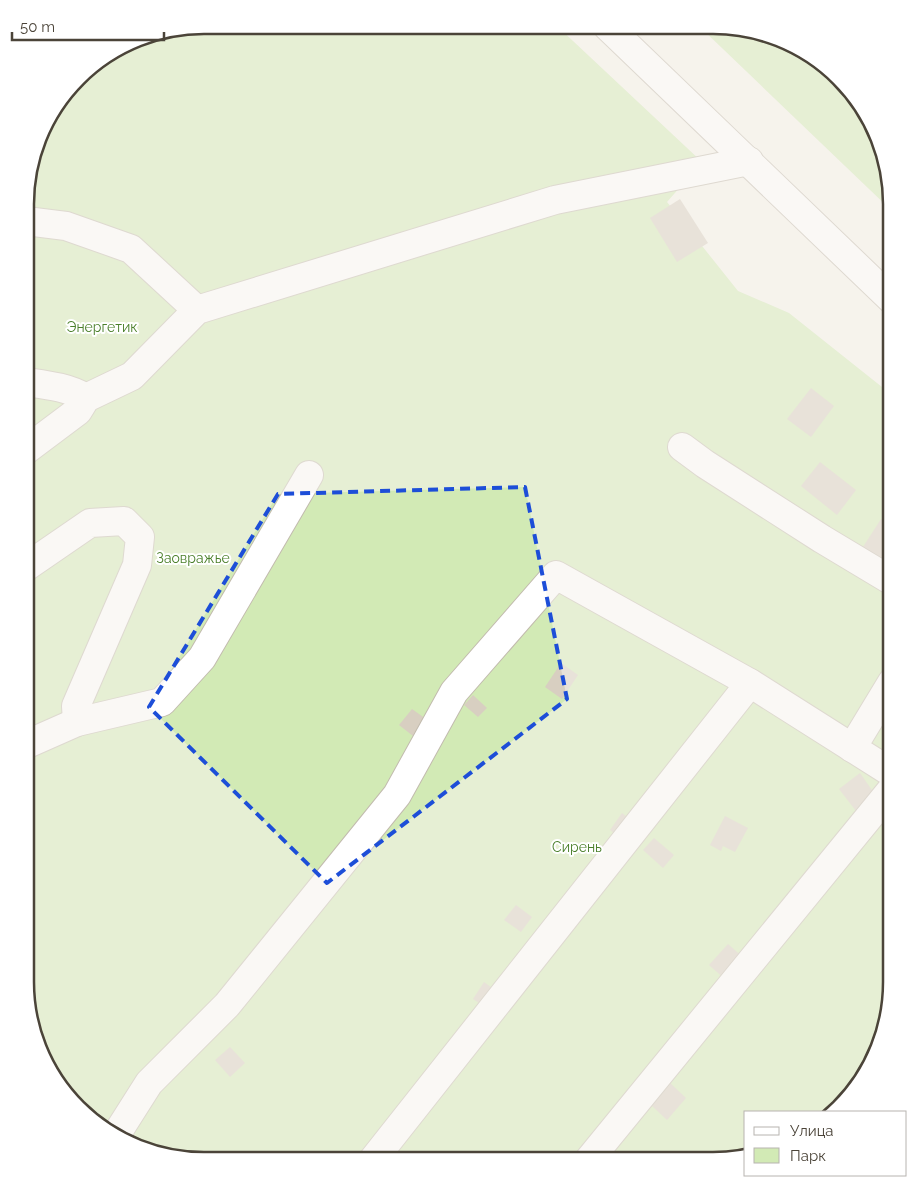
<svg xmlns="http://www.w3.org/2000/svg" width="917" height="1186" font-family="Raleway,sans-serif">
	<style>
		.green { fill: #d2eab5 }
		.building { fill: #d8cfc1 }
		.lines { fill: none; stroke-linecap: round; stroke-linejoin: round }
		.minor-casing { stroke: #c2bbae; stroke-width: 30 }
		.minor { stroke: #fff; stroke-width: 28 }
		.marked { fill: none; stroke: #1d4ed8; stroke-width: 4; stroke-dasharray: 10 6; stroke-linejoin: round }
		.labels { text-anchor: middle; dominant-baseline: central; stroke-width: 4; stroke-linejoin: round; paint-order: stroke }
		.park-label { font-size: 14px; fill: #4a7f2a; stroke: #fff }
		.rim { fill: none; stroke: #4b4439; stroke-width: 2.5 }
	</style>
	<rect width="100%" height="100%" fill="#f6f3ec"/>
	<g class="green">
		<path d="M204,25L557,26L702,162L667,202L738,291L789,313L892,395V994L862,1082L827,1112H746V1153L714,1161L181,1160L104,1131L44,1062L25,983L27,180L49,115L86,69L146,35Z"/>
		<path d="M699,26L737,27L822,62L873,124L892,203V211Z"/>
	</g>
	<g class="building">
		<path d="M680,199L708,243L677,262L650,218Z"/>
		<path d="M811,388L834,406L811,437L787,419Z"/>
		<path d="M820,462L856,490L837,515L801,486Z"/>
		<path d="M881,519L892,526V556L885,566L861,550Z"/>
		<path d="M561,663L578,675L562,699L545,687Z"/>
		<path d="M473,695L487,708L478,717L464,705Z"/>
		<path d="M412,709L426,719L413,736L399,725Z"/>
		<path d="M860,773L876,796L856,811L839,789Z"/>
		<path d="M622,813L631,820L619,837L610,830Z"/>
		<path d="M725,816L748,828L735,852L723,846L721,851L710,845Z"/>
		<path d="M654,838L674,855L663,868L643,850Z"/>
		<path d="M516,905L532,917L521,932L504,920Z"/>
		<path d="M728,944L745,959L726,980L709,965Z"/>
		<path d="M484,982L499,993L488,1009L473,999Z"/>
		<path d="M230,1047L245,1063L230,1077L215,1060Z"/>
		<path d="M669,1082L686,1098L667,1120L650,1104Z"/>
	</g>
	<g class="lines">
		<defs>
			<g id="minor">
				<path d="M607,26L892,300"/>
				<path d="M26,221L66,226L131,249L197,310"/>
				<path d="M26,382C47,385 68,387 86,398"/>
				<path d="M682,447L705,464L822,539L892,581"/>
				<path d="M26,450L78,411L86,398L132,376L197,310L555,200L749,161"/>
				<path d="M26,567L90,523L124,521L140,537L137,565L76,706L77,722"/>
				<path d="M25,745L77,722L162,702L202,658L309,475"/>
				<path d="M852,748L892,682"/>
				<path d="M116,1135L149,1083L227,1005L397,795L454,692L556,575L750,683L892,773"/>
				<path d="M373,1160L750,683"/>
				<path d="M588,1161L892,789"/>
			</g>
		</defs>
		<use href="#minor" class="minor-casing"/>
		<use href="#minor" class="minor"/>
	</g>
	<path d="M0 0H917V1186H0ZM525,487L567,699L327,883L149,707L278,494Z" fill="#f6f3ec" fill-opacity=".55" fill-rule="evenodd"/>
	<path class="marked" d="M525,487L567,699L327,883L149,707L278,494Z"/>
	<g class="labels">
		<g class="park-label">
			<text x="102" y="327">Энергетик</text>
			<text x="193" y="558">Заовражье</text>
			<text x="577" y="847">Сирень</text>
		</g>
	</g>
	<path d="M0 0H917V1186H0ZM204 34H713A170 170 0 0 1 883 204V982A170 170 0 0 1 713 1152H204A170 170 0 0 1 34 982V204A170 170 0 0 1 204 34Z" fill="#fff" fill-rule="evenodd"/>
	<path class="rim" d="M204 34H713A170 170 0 0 1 883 204V982A170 170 0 0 1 713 1152H204A170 170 0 0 1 34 982V204A170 170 0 0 1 204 34Z"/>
	<rect x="744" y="1111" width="162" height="65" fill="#ffffff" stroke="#b7b4b0"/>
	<rect x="754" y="1127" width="25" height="8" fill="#ffffff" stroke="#b7b4b0"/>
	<text x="790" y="1136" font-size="15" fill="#4b4439">Улица</text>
	<rect x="754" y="1148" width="25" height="15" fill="#d2eab5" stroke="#b7b4b0"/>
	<text x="790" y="1161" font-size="15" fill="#4b4439">Парк</text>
	<path d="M12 32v8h152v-8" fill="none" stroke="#4b4439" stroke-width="2.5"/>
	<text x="20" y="32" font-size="15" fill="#4b4439" stroke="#ffffff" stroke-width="4" paint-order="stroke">50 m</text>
</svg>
